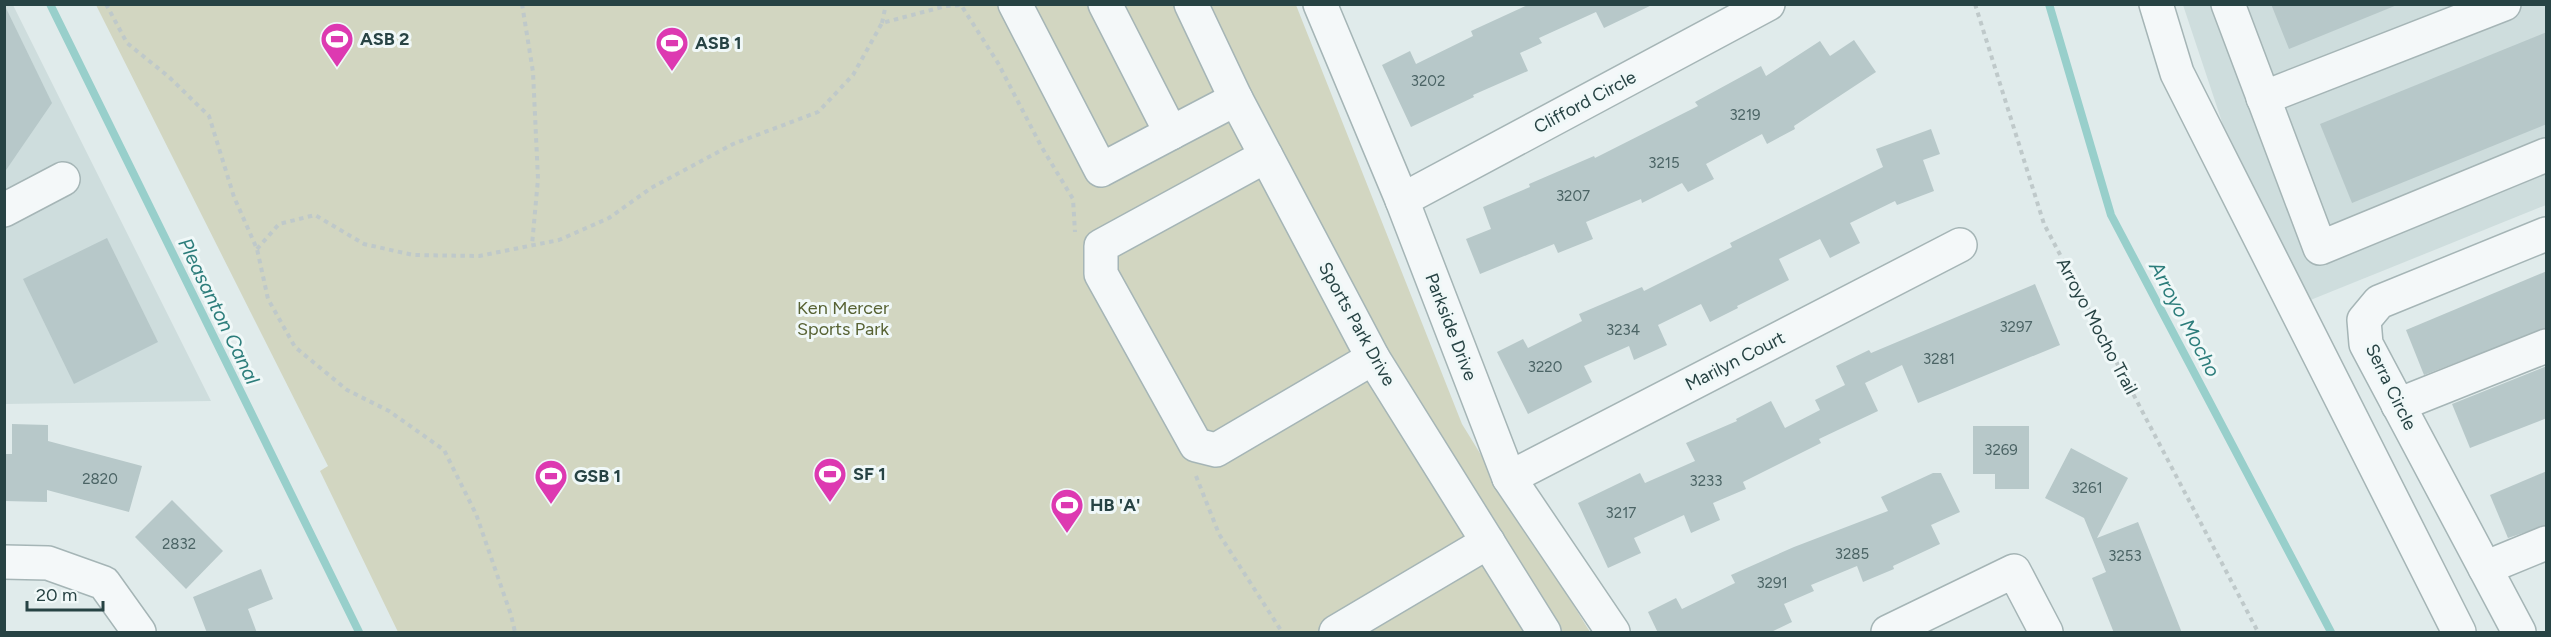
<svg xmlns="http://www.w3.org/2000/svg" width="2551" height="637" font-family="Figtree,sans-serif">
	<style>
		.built { fill: #cedddd }
		.green { fill: #d2d6c1 }
		.lines { fill: none; stroke-linecap: round; stroke-linejoin: round }
		.stream { stroke: #98cfcb; stroke-width: 8 }
		.building { fill: #b7c8c9 }
		.minor-casing { stroke: #a5b5b6; stroke-width: 36 }
		.path { stroke: #bfc9ca; stroke-width: 4; stroke-dasharray: 4.5 4.5; stroke-linecap: butt }
		.minor { stroke: #f4f8f9; stroke-width: 33 }
		.labels { text-anchor: middle; dominant-baseline: central; stroke-width: 6; stroke-linejoin: round; paint-order: stroke }
		.number-label { font-size: 15px; fill: #4b6465 }
		.poi-label { font-size: 18px; font-weight: bold; fill: #274344; stroke: #f0f8f8; text-anchor: start }
		.street-label { font-size: 18px; fill: #274344; stroke: #f0f8f8 }
		.park-label { font-size: 18px; fill: #576233; stroke: #f0f8f8 }
		.water-label { font-size: 20px; font-style: italic; fill: #2c7d7b; stroke: #f0f8f8 }
	</style>
	<rect width="100%" height="100%" fill="#e0ebeb"/>
	<g class="built">
		<path d="M4,5H13L211,401L5,404Z"/>
		<path d="M2183,5H2546V205L2303,303L2238,170Z"/>
	</g>
	<path class="green" d="M96,5H1296L1462,424L1590,632H398L320,471L328,466Z"/>
	<g class="lines">
		<g class="stream">
			<path d="M50,4L359,632"/>
			<path d="M2049,4L2111,215L2331,632"/>
		</g>
	</g>
	<g class="building">
		<path d="M4,4L52,103L4,173Z"/>
		<path d="M1530,4H1654L1604,28L1596,12L1539,38L1542,43L1520,53L1528,71L1473,95L1474,97L1411,127L1382,65L1410,51L1416,64L1473,36L1471,31Z"/>
		<path d="M2271,4H2397V5L2289,49Z"/>
		<path d="M2547,32V124L2352,203L2320,124Z"/>
		<path d="M1854,40L1876,72L1794,126L1795,129L1767,144L1762,134L1706,164L1714,179L1688,192L1682,183L1642,203L1641,199L1586,222L1593,239L1558,253L1554,244L1480,274L1466,239L1491,229L1483,207L1530,187L1529,184L1594,156L1595,158L1698,106L1695,102L1761,66L1766,76L1820,41L1830,56Z"/>
		<path d="M1931,129L1940,154L1923,160L1934,191L1897,205L1895,201L1850,223L1860,243L1830,258L1820,239L1779,259L1789,280L1737,306L1738,308L1710,322L1701,304L1658,325L1667,345L1634,360L1629,346L1584,366L1592,382L1528,414L1497,352L1523,339L1528,348L1582,321L1579,314L1642,287L1644,291L1732,247L1730,243L1883,167L1876,149Z"/>
		<path d="M107,238L158,342L74,384L23,279Z"/>
		<path d="M2547,271V328L2424,375L2406,330Z"/>
		<path d="M2035,284L2060,345L1918,403L1902,365L1865,383L1878,411L1819,439L1821,443L1743,482L1746,489L1713,503L1720,520L1691,533L1684,515L1634,538L1641,553L1608,568L1578,503L1640,473L1645,483L1695,461L1686,443L1737,421L1736,419L1771,401L1785,428L1820,410L1815,400L1845,385L1836,366L1869,350L1871,353Z"/>
		<path d="M2547,366V418L2470,448L2452,404Z"/>
		<path d="M12,424L48,425V441L142,466L129,512L47,490V502L4,501V454H12Z"/>
		<path d="M1973,426H2029V489H1995V474H1973Z"/>
		<path d="M2071,448L2128,478L2097,538L2138,522L2182,633H2114L2092,578L2106,572L2084,518L2045,498Z"/>
		<path d="M2547,471V525L2508,538L2490,495Z"/>
		<path d="M1933,473H1941L1960,512L1931,525L1940,544L1893,566L1894,569L1863,582L1857,566L1811,585L1814,591L1784,604L1792,622L1769,633H1658L1648,612L1676,598L1682,609L1735,583L1731,575L1794,547L1888,511L1881,497Z"/>
		<path d="M172,500L223,551L186,589L135,537Z"/>
		<path d="M261,569L273,599L248,609L257,633H207L193,597Z"/>
	</g>
	<g class="lines">
		<defs>
			<g id="minor">
				<path d="M1015,4L1101,170L1171,133L1105,4"/>
				<path d="M1191,4L1236,99L1373,358L1544,632"/>
				<path d="M1320,4L1402,200L1509,478L1613,632"/>
				<path d="M2156,4L2177,73L2459,632"/>
				<path d="M2228,4L2320,248L2546,155"/>
				<path d="M2263,98L2504,4"/>
				<path d="M1171,133L1236,99"/>
				<path d="M1266,156L1101,246V274L1196,445L1216,450L1373,358"/>
				<path d="M1402,200L1768,4"/>
				<path d="M4,210L63,179"/>
				<path d="M2398,405L2546,346"/>
				<path d="M1509,478L1960,245"/>
				<path d="M4,562L48,563L104,583L139,632"/>
				<path d="M2485,568L2546,543"/>
				<path d="M1336,632L1488,542"/>
				<path d="M1888,632L2014,571L2046,632"/>
				<path d="M2519,632L2366,344L2364,320L2379,302L2546,234"/>
			</g>
		</defs>
		<use href="#minor" class="minor-casing"/>
		<g class="path">
			<path d="M106,4L127,43L169,77L209,116L234,197L257,249L268,299L295,347L347,390L389,411L444,450L476,514L511,615L515,632"/>
			<path d="M522,4L533,72L538,179L532,245"/>
			<path d="M1975,4L2044,224L2258,632"/>
			<path d="M882,23L886,4"/>
			<path d="M257,249L279,224L315,215L364,244L413,255L479,256L559,240L609,218L651,188L733,144L818,112L853,75L882,23L946,6L961,5L998,63L1041,146L1073,199L1075,232"/>
			<path d="M1196,476L1219,534L1282,632"/>
		</g>
		<use href="#minor" class="minor"/>
	</g>
	<defs>
		<symbol id="stadium-pin" viewBox="-11 -11 22 30"><path d="M0 17L-7.5 6A9.5 9.5 0 1 1 7.5 6Z" fill="#dd39b1" stroke="#f0f8f8"/><path d="M0-5a6.5 5 0 1 0 0 10a6.5 5 0 1 0 0-10ZM-3.5-1.8h7v3.6h-7Z" fill="#fff"/></symbol>
	</defs>
	<g fill-rule="evenodd">
		<use href="#stadium-pin" x="318" y="20" width="38" height="52"/>
		<use href="#stadium-pin" x="653" y="24" width="38" height="52"/>
		<use href="#stadium-pin" x="811" y="455" width="38" height="52"/>
		<use href="#stadium-pin" x="532" y="457" width="38" height="52"/>
		<use href="#stadium-pin" x="1048" y="486" width="38" height="52"/>
	</g>
	<g class="labels">
		<g class="number-label">
			<text x="1428" y="81">3202</text>
			<text x="1745" y="115">3219</text>
			<text x="1664" y="163">3215</text>
			<text x="1573" y="196">3207</text>
			<text x="2016" y="327">3297</text>
			<text x="1623" y="330">3234</text>
			<text x="1939" y="359">3281</text>
			<text x="1545" y="367">3220</text>
			<text x="2001" y="450">3269</text>
			<text x="100" y="479">2820</text>
			<text x="1706" y="481">3233</text>
			<text x="2087" y="488">3261</text>
			<text x="1621" y="513">3217</text>
			<text x="179" y="544">2832</text>
			<text x="1852" y="554">3285</text>
			<text x="2125" y="556">3253</text>
			<text x="1772" y="583">3291</text>
		</g>
		<g class="poi-label">
			<text x="360" y="39">ASB 2</text>
			<text x="695" y="43">ASB 1</text>
			<text x="853" y="474">SF 1</text>
			<text x="574" y="476">GSB 1</text>
			<text x="1090" y="505">HB 'A'</text>
		</g>
		<g class="street-label">
			<text transform="translate(1585 102) rotate(-28)">Clifford Circle</text>
			<text transform="translate(1357 324) rotate(61)">Sports Park Drive</text>
			<text transform="translate(2097 326) rotate(62)">Arroyo Mocho Trail</text>
			<text transform="translate(1451 327) rotate(69)">Parkside Drive</text>
			<text transform="translate(1735 361) rotate(-27)">Marilyn Court</text>
			<text transform="translate(2391 387) rotate(64)">Serra Circle</text>
		</g>
		<g class="park-label">
			<text x="843" y="308">Ken Mercer<tspan x="843" dy="21">Sports Park</tspan></text>
		</g>
		<g class="water-label">
			<text transform="translate(219 311) rotate(64)">Pleasanton Canal</text>
			<text transform="translate(2185 319) rotate(62)">Arroyo Mocho</text>
		</g>
	</g>
	<rect width="2551" height="637" fill="none" stroke="#274344" stroke-width="12"/>
	<path d="M27 601v9h76v-9" fill="none" stroke="#274344" stroke-width="3"/>
	<text x="36" y="601" font-size="18" fill="#274344" stroke="#f0f8f8" stroke-width="4.5" paint-order="stroke">20 m</text>
</svg>
